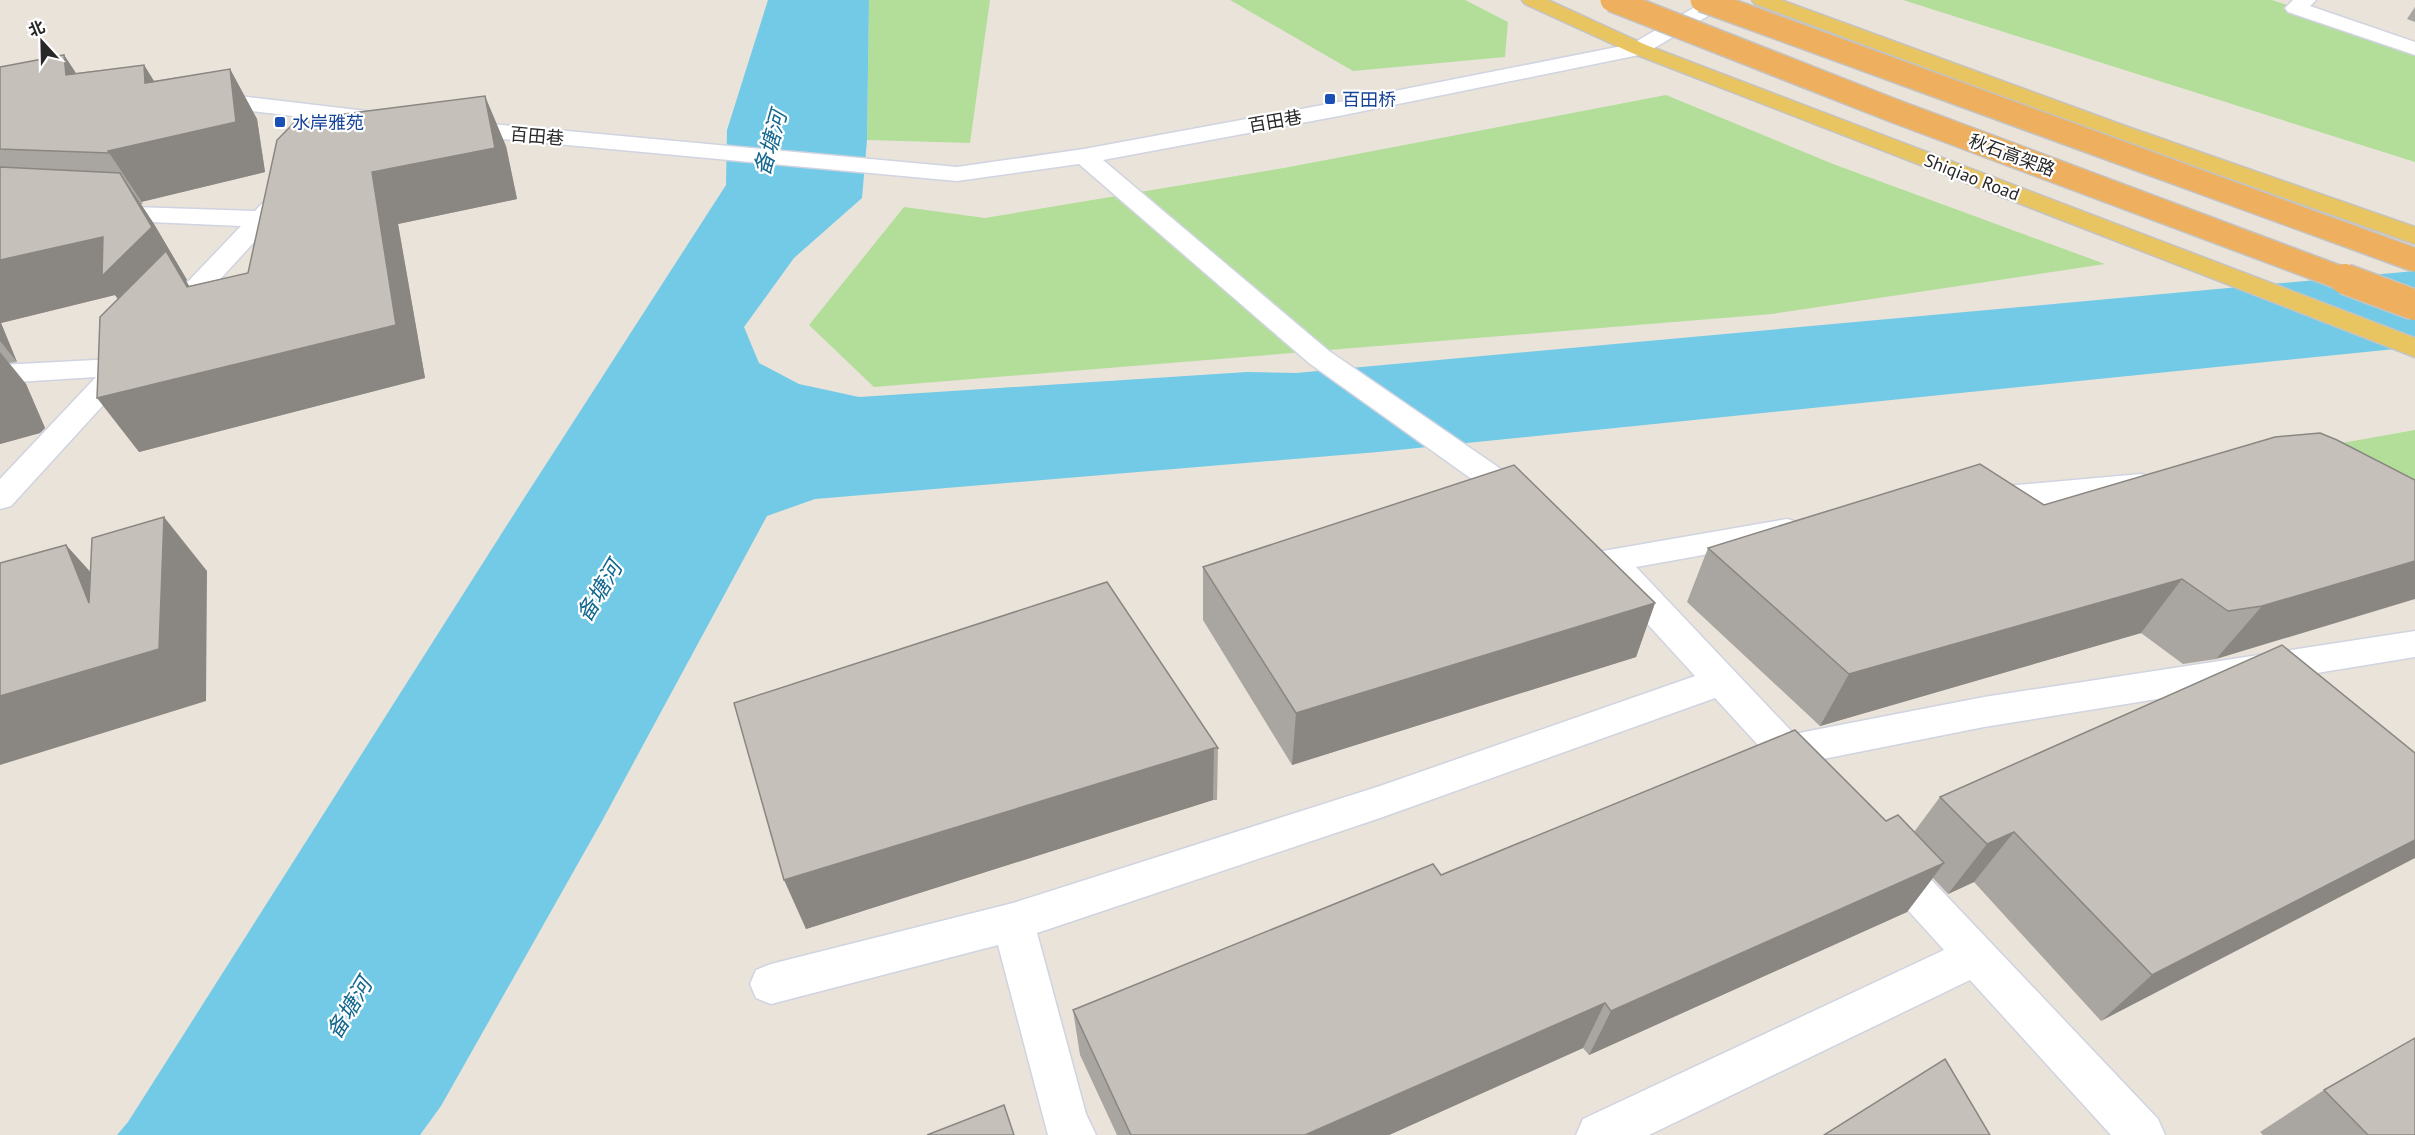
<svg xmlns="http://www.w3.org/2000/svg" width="2415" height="1135" font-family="'PT Sans','Noto Sans SC',sans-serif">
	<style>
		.green { fill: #b2de99 }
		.water { fill: #72cae7 }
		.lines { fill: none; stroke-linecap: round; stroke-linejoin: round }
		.minor-casing { stroke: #d0d3e0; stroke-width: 3 }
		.primary-casing { stroke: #c3c3c3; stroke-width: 3 }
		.minor { fill: #fff; fill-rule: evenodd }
		.primary { fill: #e8c561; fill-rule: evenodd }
		.trunk-bridge-far1-casing { stroke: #c3c3c3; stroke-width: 26; stroke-linecap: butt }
		.trunk-bridge-casing { stroke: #c3c3c3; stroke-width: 33; stroke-linecap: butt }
		.trunk-bridge-far1 { stroke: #eeb05e; stroke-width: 23 }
		.trunk-bridge { stroke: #eeb05e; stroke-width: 30 }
		.wall { fill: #a9a5a0 }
		.shaded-wall { fill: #8a8682 }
		.building { fill: #c5c0ba; stroke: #8a8682; stroke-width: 1.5 }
		.transit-dot { fill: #1a4fb4; stroke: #fff; stroke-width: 2 }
		.labels { text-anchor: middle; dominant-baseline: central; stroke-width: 4.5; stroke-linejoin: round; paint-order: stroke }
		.far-transit-label { font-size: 18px; fill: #164399; stroke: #fff; text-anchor: start }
		.far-street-label { font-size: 18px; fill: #282828; stroke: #fff }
		.water-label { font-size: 22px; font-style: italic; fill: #15688f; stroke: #fff }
	</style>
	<rect width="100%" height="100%" fill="#eae3da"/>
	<g class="green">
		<path d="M869,0H990L970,143L867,140Z"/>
		<path d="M1230,0H1465L1508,22L1505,57L1353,71Z"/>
		<path d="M1903,0H2272L2415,47V162Z"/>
		<path d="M1666,95L1833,164L2105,264L1772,314L874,387L809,325L904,207L985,218L1284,168Z"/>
		<path d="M2415,430V481L2336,444Z"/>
	</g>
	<path class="water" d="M768,0H869L867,140L862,198L794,258L744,327L759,363L799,384L859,397L1247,372L1296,373L2415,271V347L1378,452L815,499L767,516L602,821L441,1106L420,1135H117L128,1122L521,503L726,185L727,130Z"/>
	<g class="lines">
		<defs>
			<g id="minor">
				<path d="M1707,0H1731L1728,4L1646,53L1639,55L1339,116L1103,160L1329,351L1533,491L1538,499L1533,507L1522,510L1511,507L1309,363L1079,164L957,181L458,135L450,133L447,128L450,123L458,121L957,167L1084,149L1339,102L1632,44Z"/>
				<path d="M2293,0H2316L2310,6L2415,42V55L2288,12L2285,8Z"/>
				<path d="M204,92L383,113L391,115L394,120L391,125L383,127L196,104L193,99L196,94Z"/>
				<path d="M290,181L299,183L302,188L299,193L180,323L170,325L160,323L156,317L160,311L241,226L104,220L95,218L92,213L95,208L104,206L255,211L281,183Z"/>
				<path d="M128,352L138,355L142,361L138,367L11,506L0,509V479L96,377L0,383V365L114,359L118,355Z"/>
				<path d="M2141,474L2152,477L2157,485L2152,493L2141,496L1984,510L1973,507L1968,499L1973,491L1984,488Z"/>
				<path d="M1787,519L1798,522L1803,530L1798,538L1636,567L1794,734L1984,697L2415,631V657L1984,727L1818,760L1823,770L1817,781L1804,786L1791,781L1715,698L1380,818L1037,933L1086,1114L1096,1135H1048L998,945L771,1004L756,998L750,984L756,970L771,964L1013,903L1380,786L1695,676L1611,584L1606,575L1608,572L1597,568L1593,560L1597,552Z"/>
				<path d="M1890,845L1904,851L2158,1119L2165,1135H2111L1970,980L1649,1135H1576L1583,1119L1944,950L1876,875L1870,863L1876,851Z"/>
			</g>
			<g id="primary">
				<path d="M1522,0H1548L1646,45L2415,338V357L1632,53L1525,4Z"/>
				<path d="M1752,0H1781L2128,127L2415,227V244L2112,137L1755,4Z"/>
			</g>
		</defs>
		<use href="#minor" class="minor-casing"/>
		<use href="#primary" class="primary-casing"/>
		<use href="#minor" class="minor"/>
		<use href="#primary" class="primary"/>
		<defs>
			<g id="trunk-bridge-far1">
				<path d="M1612,0L1892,110L2349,281"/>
				<path d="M1702,0L2415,260"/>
			</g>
			<path id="trunk-bridge" d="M2345,279L2415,305"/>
		</defs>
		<use href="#trunk-bridge-far1" class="trunk-bridge-far1-casing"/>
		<use href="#trunk-bridge" class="trunk-bridge-casing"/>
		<use href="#trunk-bridge-far1" class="trunk-bridge-far1"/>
		<use href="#trunk-bridge" class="trunk-bridge"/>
	</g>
	<g class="wall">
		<path d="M2415,7V22L2407,19Z"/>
		<path d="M64,55L76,73L144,65L154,81L230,69L257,119L265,172L141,202L143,204H141L154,224L187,280L186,281L189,286L248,273L506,146L517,199L398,224L425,378L139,452L118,299L115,295L1,323L17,362L9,363L26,384L45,428L40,433L0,444V67Z"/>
		<path d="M2415,480L2216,659L2183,664L2141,633L1820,726L1687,602L1708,548L2044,505Z"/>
		<path d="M1203,567L1655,603L1636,657L1292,765L1203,620Z"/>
		<path d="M734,703L1218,748L1217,800H1213L806,929Z"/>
		<path d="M2415,753L2101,1021L1974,882L1948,894L1933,878L1907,912L1589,1055L1583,1048L1389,1135H1117L1080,1055L1073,1010L1441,875L1886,821L1914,832L1940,797Z"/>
		<path d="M2324,1090L2415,1135H2263L2260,1132Z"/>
	</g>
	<g class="shaded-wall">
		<path d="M64,55L96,104L66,75Z"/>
		<path d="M144,65L174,114L145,83Z"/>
		<path d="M230,69L257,119L265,172L141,202L143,204L108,151Z"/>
		<path d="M485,96L506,146L517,199L398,224L425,378L139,452L97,398L372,172Z"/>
		<path d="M120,173L154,224L187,280L186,281L201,304L139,329L115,295L1,323L17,362L0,341V260Z"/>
		<path d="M0,352L26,384L45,428L40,433L0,444Z"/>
		<path d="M164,517L207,571L206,701L0,765V696L89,603L66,545L114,598Z"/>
		<path d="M2415,561V599L2216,659L2262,606Z"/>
		<path d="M2182,579L2141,633L1820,726L1849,674Z"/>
		<path d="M1655,603L1636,657L1292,765L1296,713Z"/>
		<path d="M1214,748L1213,800L806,929L784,880Z"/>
		<path d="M2014,832L1974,882L1948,894L1987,844Z"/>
		<path d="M2415,840V858L2101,1021L2152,975Z"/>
		<path d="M1944,863L1907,912L1589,1055L1611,1011Z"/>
		<path d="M1605,1003L1583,1048L1389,1135H1305Z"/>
	</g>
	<g class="building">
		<path d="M64,55L66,75L144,65L145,83L230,69L236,122L108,151L109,153L0,149V67Z"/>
		<path d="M485,96L495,148L372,172L396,325L97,398L100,317L166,251L187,287L248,273L277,140L297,120Z"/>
		<path d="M0,167L120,173L152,227L102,276L103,237L0,260Z"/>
		<path d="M2320,433L2337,440L2415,480V561L2262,606L2228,611L2182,579L1849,674L1708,548L1980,464L2044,505L2275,437Z"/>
		<path d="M1514,465L1655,603L1296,713L1203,567Z"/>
		<path d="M164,517L159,649L0,696V563L66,545L89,603L92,538Z"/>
		<path d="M1107,582L1218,748H1214L784,880L734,703Z"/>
		<path d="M2282,645L2415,753V840L2152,975L2014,832L1987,844L1940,797Z"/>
		<path d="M1795,730L1886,821L1898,815L1944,863L1611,1011L1605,1003L1305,1135H1131L1073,1010L1433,864L1441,875Z"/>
		<path d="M2415,1038V1135H2368L2324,1090Z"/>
		<path d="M1945,1059L1990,1135H1824Z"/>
		<path d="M1004,1105L1014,1135H927Z"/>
	</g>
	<g class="transit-dot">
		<rect x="1324" y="93" width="12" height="12" rx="3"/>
		<rect x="274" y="116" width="12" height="12" rx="3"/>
	</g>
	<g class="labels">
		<g class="far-transit-label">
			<text x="1342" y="99">百田桥</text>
			<text x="292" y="122">水岸雅苑</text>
		</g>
		<g class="far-street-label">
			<text transform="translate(1275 121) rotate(-10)">百田巷</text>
			<text transform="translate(537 136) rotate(5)">百田巷</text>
			<text transform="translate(2012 155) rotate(20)">秋石高架路</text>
			<text transform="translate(1972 177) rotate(21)">Shiqiao Road</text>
		</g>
		<g class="water-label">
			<text transform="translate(770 143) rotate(-74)">备塘河</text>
			<text transform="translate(599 591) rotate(-59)">备塘河</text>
			<text transform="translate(349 1008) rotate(-59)">备塘河</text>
		</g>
	</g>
	<g transform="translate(42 42) rotate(338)" stroke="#ffffff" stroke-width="4.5" paint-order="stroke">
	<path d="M0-4.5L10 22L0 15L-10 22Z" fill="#282828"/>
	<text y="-9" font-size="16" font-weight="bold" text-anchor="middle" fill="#282828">北</text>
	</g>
</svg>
